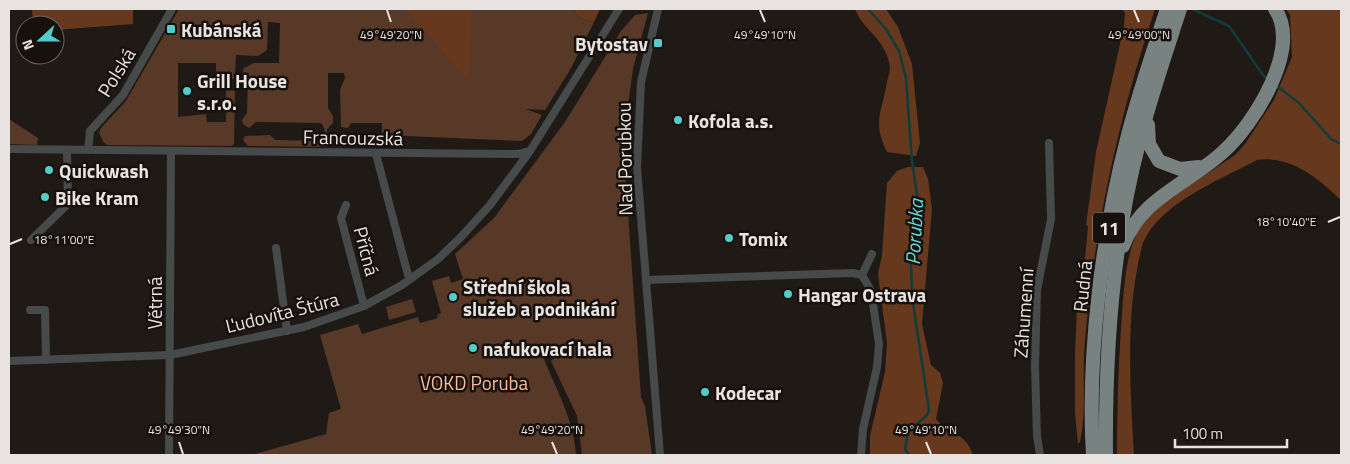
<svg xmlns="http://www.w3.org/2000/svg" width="1350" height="464" font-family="'Titillium Web',sans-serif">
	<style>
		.green { fill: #583826 }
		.forest { fill: #66381e }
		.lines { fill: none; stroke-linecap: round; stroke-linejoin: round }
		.stream { stroke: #123b3b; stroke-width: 2.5 }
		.minor { stroke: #464a4a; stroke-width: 8 }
		.trunk { stroke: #788281; stroke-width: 14 }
		.ticks { fill: none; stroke: #e8e3e1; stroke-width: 2 }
		.poi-dot { fill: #53cdcb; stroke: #17110e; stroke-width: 2 }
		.labels { text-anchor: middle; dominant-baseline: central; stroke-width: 5; stroke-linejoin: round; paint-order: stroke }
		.shield { fill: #17110e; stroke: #a9a4a2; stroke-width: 1 }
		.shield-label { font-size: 18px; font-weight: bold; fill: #e8e3e1 }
		.poi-label { font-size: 19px; font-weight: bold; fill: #e8e3e1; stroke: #17110e; text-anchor: start }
		.street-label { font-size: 19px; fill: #e8e3e1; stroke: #17110e }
		.park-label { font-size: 19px; fill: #f9bb9a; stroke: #17110e }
		.water-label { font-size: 20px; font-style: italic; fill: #66dbd9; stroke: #17110e }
		.ticks-label { font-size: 12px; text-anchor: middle; fill: #e8e3e1; stroke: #17110e; stroke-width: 5; stroke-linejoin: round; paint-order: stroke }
	</style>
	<rect width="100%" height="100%" fill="#201a17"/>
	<g class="green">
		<path d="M179,9H572L580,18L594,22L570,70L545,110L526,109L542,115L531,134L522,141L382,135V123H351L348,128L341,127L340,90L345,78L344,73H328V108L333,116V123L327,129V134L331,138L332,143L327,147L248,146L243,140L245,136L270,135L275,140L322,141C326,135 326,129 321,123L256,122L249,128L243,124L242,120L247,113L248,80L242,75L244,68L254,63H279L280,23L268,22L267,50L258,56L236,55L235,78L231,80H216V63H178V117L206,114L207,122H226V89L235,91L234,144L231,146L108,145L104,143L99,133L101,128L126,101Z"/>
		<path d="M648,13L633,69L623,142L641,397L645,406L652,455H582L577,416L551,361L571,342L544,359C557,391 574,421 576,455H251L326,434L329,413L341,409L320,335L358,324L362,334L418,317L420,323L438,318L437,315L441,313L432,281L449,276L451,283L463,279L455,254L494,218L565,122L621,31L635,15Z"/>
		<path d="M9,119L38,138L37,145L9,144Z"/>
		<path d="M412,299L416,312L389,320L386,307Z"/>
	</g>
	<g class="forest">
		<path d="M32,9H133V24L55,30V25H33Z"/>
		<path d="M405,9H472L469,81Z"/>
		<path d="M572,9H600L594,22L580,18Z"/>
		<path d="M855,9H886L898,27L912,64L920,143L916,156L887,152C872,121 882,113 887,82C888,77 890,72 890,67C886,38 864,32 855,9Z"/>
		<path d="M1122,9H1155C1124,101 1102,194 1090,290C1088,312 1085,334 1084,355C1083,384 1086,414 1080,442L1078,444L1075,412V356L1077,306L1083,281L1088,226L1086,225L1096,152L1124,26L1125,13Z"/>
		<path d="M1286,9H1341V200C1318,178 1291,155 1257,160C1220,180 1157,204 1142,246C1125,313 1130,387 1134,455H1117C1117,413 1118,371 1121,329C1124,289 1124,250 1146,215L1235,155L1245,144L1274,100L1292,57L1290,15Z"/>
		<path d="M908,167H923L928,179L932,209L922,324L931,365L940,373L943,383L936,419C949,435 966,432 973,455H870V436L885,372L887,343L878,274L882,255L887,183L897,171Z"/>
	</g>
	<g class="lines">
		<g class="stream">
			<path d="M868,9L886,29L899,51L906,78L912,161L918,201L911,265L912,296L929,410L927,415L908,432L905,449L909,455"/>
			<path d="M1192,9L1229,26L1263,75L1269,80"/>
			<path d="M1278,87L1299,103L1331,139L1341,144"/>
		</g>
		<g class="minor">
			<path d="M658,9L641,82L637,167L660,455"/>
			<path d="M9,149L518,154L530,151L619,9"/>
			<path d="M88,150L90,131L123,95L172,9"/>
			<path d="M376,154L408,275L413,277"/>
			<path d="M346,205L341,218L364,306"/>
			<path d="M31,240L68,204L67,150"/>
			<path d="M276,248L287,331"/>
			<path d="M646,280L853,273L862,275"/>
			<path d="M30,310H45L46,360"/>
			<path d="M9,361L170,355L304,327L364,306L402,285L438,259L461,237L490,205L530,151"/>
			<path d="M169,455L171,151"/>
			<path d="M861,455L863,429L877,367L879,344L871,291L862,275L872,254"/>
			<path d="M1040,455L1037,436L1035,366L1037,290L1051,219L1049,143"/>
		</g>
		<g class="trunk">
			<path d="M1148,125L1149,144L1159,161L1180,169L1199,167"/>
			<path d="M1123,246C1141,197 1189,184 1224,151C1254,124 1302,48 1275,9"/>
			<path d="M1093,455C1087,356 1102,236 1127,139C1138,95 1153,52 1167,9"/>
			<path d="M1106,455C1105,351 1112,245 1139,143C1150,98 1166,53 1180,9"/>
		</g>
	</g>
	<path class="ticks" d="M387,10L391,22M760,10L765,22M1134,10L1139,22M1328,222L1340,217M10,244L22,239M179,442L183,454M552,442L557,454M926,442L931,454"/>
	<g class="poi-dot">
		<rect x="166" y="24" width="10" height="10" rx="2.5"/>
		<rect x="653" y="38" width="10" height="10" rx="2.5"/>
		<circle cx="187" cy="91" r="5"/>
		<circle cx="678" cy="120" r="5"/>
		<circle cx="49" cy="170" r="5"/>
		<circle cx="45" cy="197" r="5"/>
		<circle cx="729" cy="238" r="5"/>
		<circle cx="788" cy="294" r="5"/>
		<circle cx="453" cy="297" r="5"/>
		<circle cx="473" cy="348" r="5"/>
		<circle cx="705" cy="392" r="5"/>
	</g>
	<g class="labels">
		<rect class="shield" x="1093" y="212.5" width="32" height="31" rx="4"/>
		<g class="shield-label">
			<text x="1109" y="228">11</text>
		</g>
		<g class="poi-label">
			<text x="181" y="29">Kubánská</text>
			<text x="648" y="43" text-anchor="end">Bytostav</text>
			<text x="197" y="80">Grill House<tspan x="197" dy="22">s.r.o.</tspan></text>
			<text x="688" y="120">Kofola a.s.</text>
			<text x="59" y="170">Quickwash</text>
			<text x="55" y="197">Bike Kram</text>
			<text x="739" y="238">Tomix</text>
			<text x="463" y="286">Střední škola<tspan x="463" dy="22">služeb a podnikání</tspan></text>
			<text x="798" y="294">Hangar Ostrava</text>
			<text x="483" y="348">nafukovací hala</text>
			<text x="715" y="392">Kodecar</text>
		</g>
		<g class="street-label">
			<text transform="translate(116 72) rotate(-58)">Polská</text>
			<text transform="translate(353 137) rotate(1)">Francouzská</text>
			<text transform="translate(624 159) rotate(-91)">Nad Porubkou</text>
			<text transform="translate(367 251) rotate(75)">Příčná</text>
			<text transform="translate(1082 286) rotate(-84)">Rudná</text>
			<text transform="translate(154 303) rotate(-90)">Větrná</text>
			<text transform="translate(282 312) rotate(-14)">Ľudovíta Štúra</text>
			<text transform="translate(1023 313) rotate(-86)">Záhumenní</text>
		</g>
		<g class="park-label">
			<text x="474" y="382">VOKD Poruba</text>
		</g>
		<g class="water-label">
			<text transform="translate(914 232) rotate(-87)">Porubka</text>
		</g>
	</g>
	<g class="ticks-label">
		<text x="1139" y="39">49°49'00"N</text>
		<text x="391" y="39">49°49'20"N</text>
		<text x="765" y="39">49°49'10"N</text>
		<text x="1286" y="226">18°10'40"E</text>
		<text x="64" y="244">18°11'00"E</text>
		<text x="179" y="434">49°49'30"N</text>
		<text x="552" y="434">49°49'20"N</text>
		<text x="926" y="434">49°49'10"N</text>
	</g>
	<rect width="1350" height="464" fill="none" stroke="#e8e3e1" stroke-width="20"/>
	<g transform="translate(40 40) rotate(249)"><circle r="24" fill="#17110e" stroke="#6b6562"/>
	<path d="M0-4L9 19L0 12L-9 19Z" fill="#53cdcb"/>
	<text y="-8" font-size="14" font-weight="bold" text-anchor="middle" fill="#e8e3e1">N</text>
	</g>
	<path d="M1175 439v8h112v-8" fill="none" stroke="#e8e3e1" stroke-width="2.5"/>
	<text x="1182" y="439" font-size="15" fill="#e8e3e1" stroke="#17110e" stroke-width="4" paint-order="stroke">100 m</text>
</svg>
